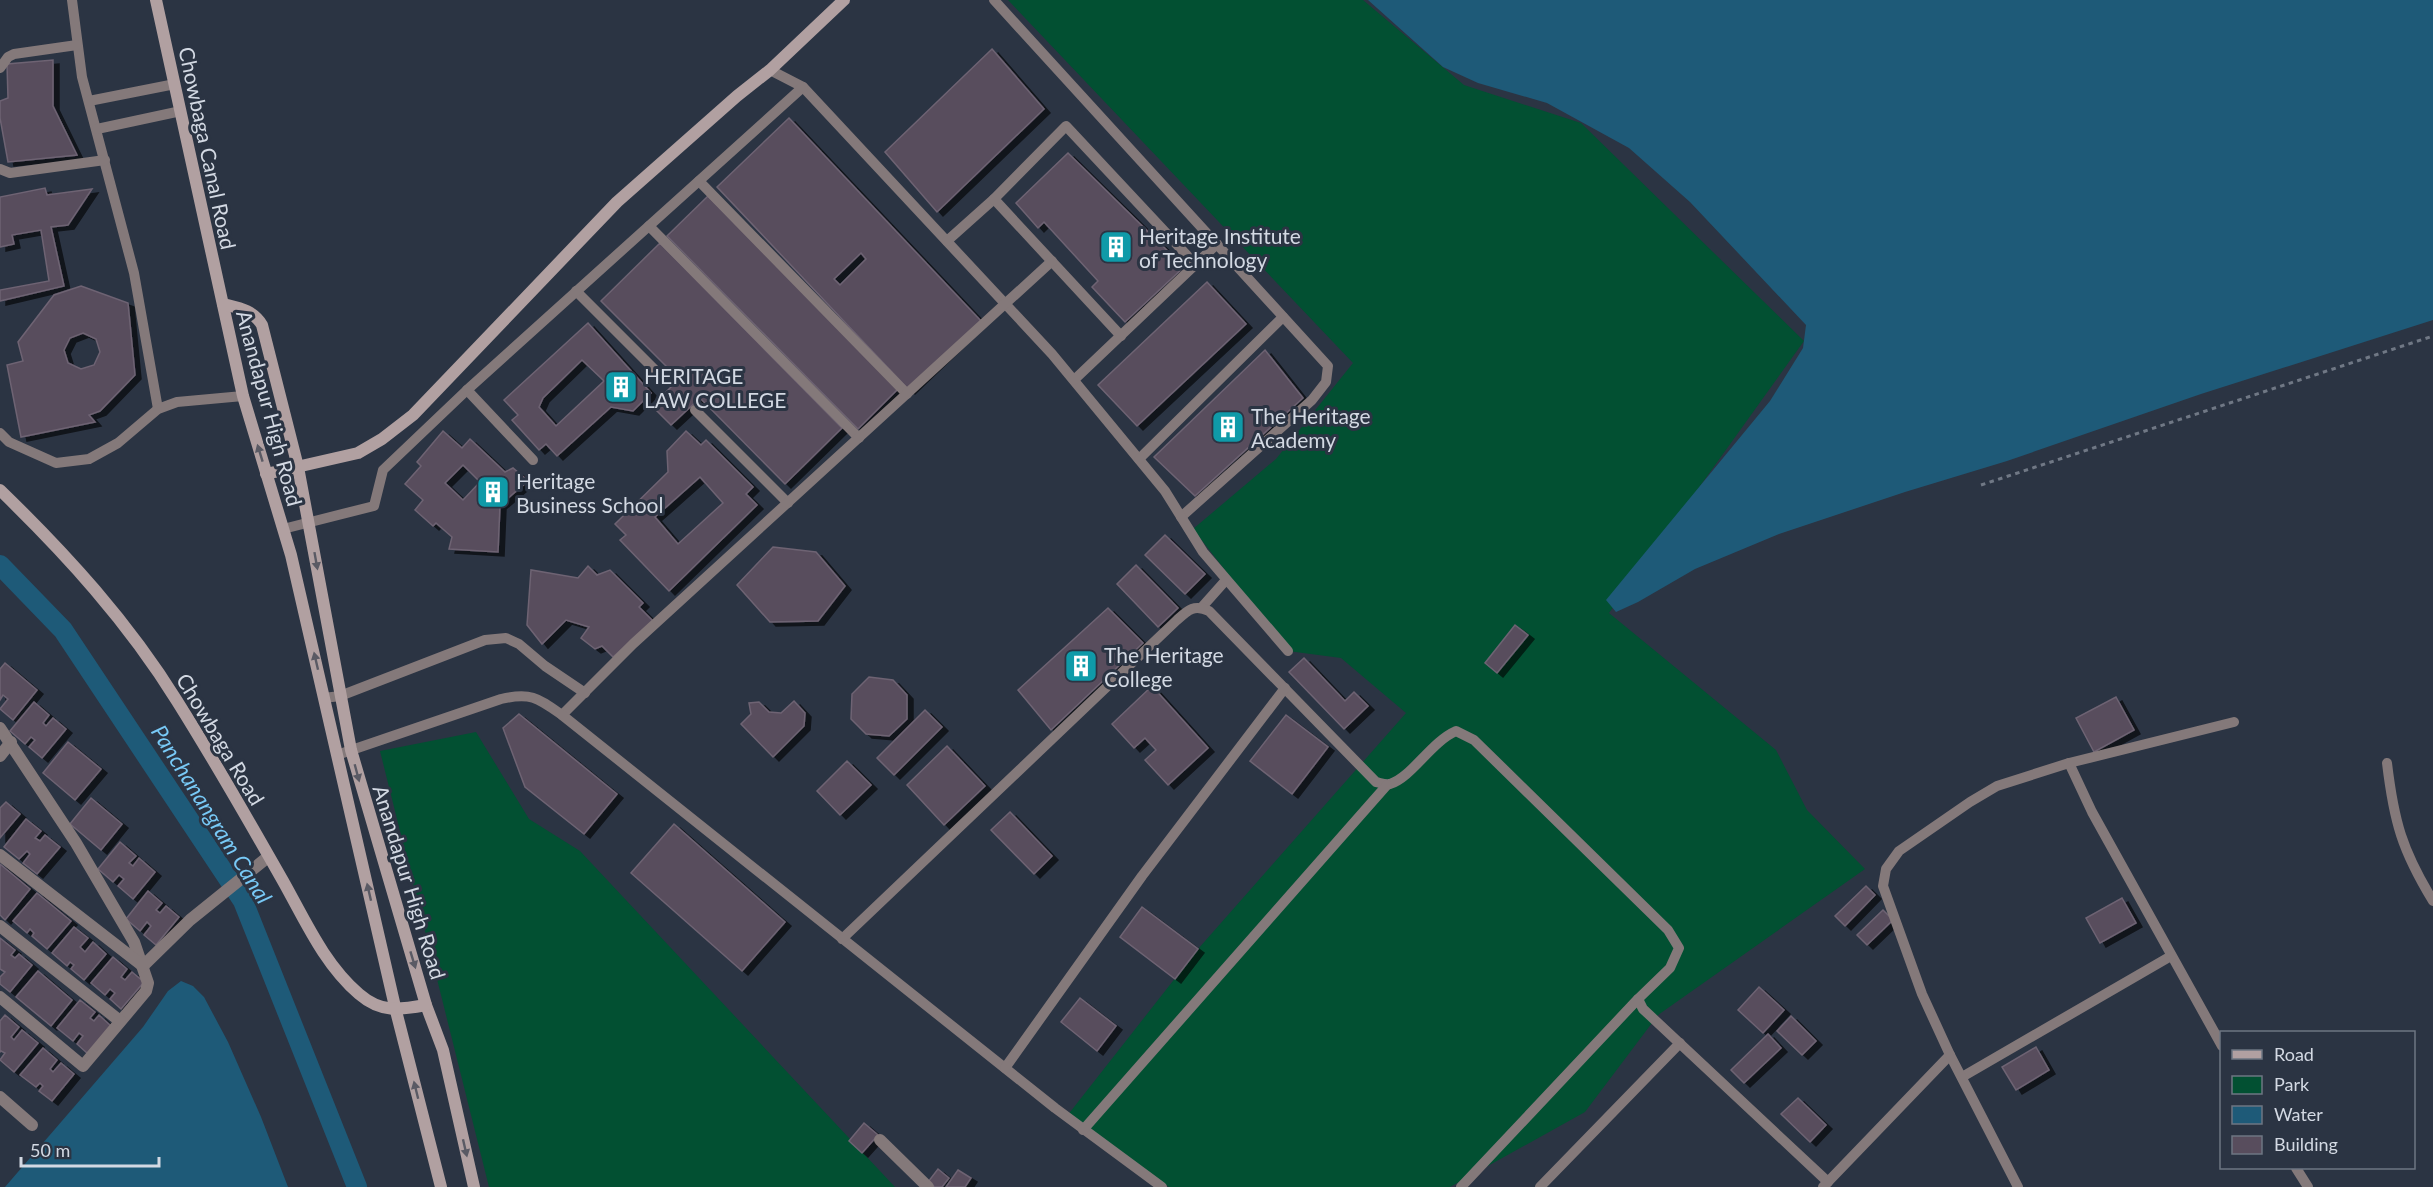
<svg xmlns="http://www.w3.org/2000/svg" width="2433" height="1187" font-family="Lato,sans-serif">
	<style>
		.green { fill: #025032 }
		.water { fill: #1e5a78 }
		.lines { fill: none; stroke-linecap: round; stroke-linejoin: round }
		.canal { stroke: #1e5a78; stroke-width: 20 }
		.building { fill: #584d5d; stroke: #6e6373; stroke-width: 1.5; fill-rule: evenodd; filter: url(#shadow) }
		.path { stroke: #707885; stroke-width: 3; stroke-dasharray: 4.5 4.5; stroke-linecap: butt }
		.lane { stroke: #84797a; stroke-width: 10 }
		.street { stroke: #84797a; stroke-width: 12 }
		.secondary { stroke: #b1a0a1; stroke-width: 12 }
		.oneway { fill: #5a5a64 }
		.labels { text-anchor: middle; dominant-baseline: central; stroke-width: 6; stroke-linejoin: round; paint-order: stroke }
		.street-label { font-size: 21px; fill: #d3d9e3; stroke: #2b3443 }
		.poi-label { font-size: 21px; fill: #d3d9e3; stroke: #2b3443; text-anchor: start }
		.water-label { font-size: 22px; font-style: italic; fill: #78c9f6; stroke: #2b3443 }
	</style>
	<defs>
		<filter id="shadow"><feDropShadow dx="6" dy="4" stdDeviation="0" flood-color="#0009"/></filter>
	</defs>
	<rect width="100%" height="100%" fill="#2b3443"/>
	<g class="green">
		<path d="M1008,0H1363L1464,85L1581,123L1804,341L1609,613L1776,750L1807,810L1865,869L1658,1015L1585,1112L1450,1187H1169L1067,1116L1198,949L1406,713L1341,658L1288,651L1193,529L1276,459L1353,363Z"/>
		<path d="M476,732L529,819L580,851L895,1187H489L380,751Z"/>
	</g>
	<g class="water">
		<path d="M1368,0H2433V320L2201,394L2007,461L1905,492L1779,534L1695,569L1638,602L1616,612L1606,600L1770,401L1803,348L1806,325L1690,202L1629,148L1547,103L1478,83L1443,67Z"/>
		<path d="M181,981L193,986L204,997L228,1042L261,1117L288,1187H5L143,1027L168,991Z"/>
	</g>
	<g class="lines">
		<path class="canal" d="M0,565L63,630L243,901L357,1187"/>
	</g>
	<g class="building">
		<path d="M992,49L1044,109L937,212L885,152Z"/>
		<path d="M53,60V106L77,155L8,162L0,118V101L8,98L7,64Z"/>
		<path d="M789,118L981,321L909,390L717,187ZM861,253L866,259L840,285L834,279Z"/>
		<path d="M1068,153L1184,267L1125,322L1092,287L1098,281L1044,222L1038,228L1016,203Z"/>
		<path d="M45,188L47,195L92,189L68,225L51,227L64,286L0,301V290L49,281L41,230L12,235L14,244L0,247V197Z"/>
		<path d="M708,196L898,389L858,429L667,236Z"/>
		<path d="M660,243L842,428L785,484L700,398L671,425L652,406L679,379L601,301Z"/>
		<path d="M1207,282L1246,324L1137,426L1098,385Z"/>
		<path d="M81,286L128,303L135,375L100,411L89,415L95,422L21,437L7,365L23,361L18,342L54,295ZM83,333L96,339L100,352L94,365L81,369L68,363L64,350L70,338Z"/>
		<path d="M588,323L651,393L633,411L611,407L557,456L546,444L539,450L512,420L518,415L504,400ZM582,360L604,381L556,426L539,407L543,398Z"/>
		<path d="M1265,350L1303,398L1195,496L1154,457Z"/>
		<path d="M443,431L462,448L470,439L505,472L513,468L528,481L500,505L498,552L449,549L452,537L436,523L433,526L415,510L423,500L405,484L421,466L417,462ZM463,465L480,482L463,500L445,483Z"/>
		<path d="M686,431L701,445L706,440L753,487L746,494L757,505L669,591L620,540L626,535L615,524L668,472L667,451ZM700,477L723,503L678,544L655,517Z"/>
		<path d="M1165,535L1205,574L1185,594L1145,555Z"/>
		<path d="M773,547L816,552L845,586L818,621L770,622L737,585Z"/>
		<path d="M1136,565L1178,608L1158,627L1117,584Z"/>
		<path d="M588,566L597,575L610,570L643,603L639,607L653,621L613,657L602,646L595,649L581,638L589,627L566,620L542,644L527,625L531,570L578,578Z"/>
		<path d="M1108,608L1143,643L1051,730L1018,690Z"/>
		<path d="M1515,625L1528,635L1497,673L1485,663Z"/>
		<path d="M1304,658L1345,701L1354,692L1368,706L1344,729L1289,672Z"/>
		<path d="M5,663L37,690L13,720L0,709L8,699L3,695L0,700V669Z"/>
		<path d="M869,677L893,680L907,695V719L889,736L866,734L851,719L852,694Z"/>
		<path d="M1152,686L1208,748L1168,785L1145,760L1156,750L1145,738L1134,748L1112,724Z"/>
		<path d="M2116,697L2134,730L2094,752L2076,718Z"/>
		<path d="M794,701L805,713L804,726L773,757L741,724L751,714L749,703L759,702L769,712L781,713Z"/>
		<path d="M34,702L49,715L43,723L46,726L53,718L66,729L42,758L29,747L35,740L31,737L25,744L10,731Z"/>
		<path d="M925,710L942,727L894,775L877,758Z"/>
		<path d="M519,714L617,794L584,834L525,787L503,728Z"/>
		<path d="M1286,715L1328,747L1292,794L1250,761Z"/>
		<path d="M68,742L101,769L75,800L43,773Z"/>
		<path d="M947,746L985,786L944,825L907,785Z"/>
		<path d="M847,761L871,785L840,815L817,791Z"/>
		<path d="M91,798L122,824L101,850L70,824Z"/>
		<path d="M6,802L20,814L0,838V808Z"/>
		<path d="M1010,812L1052,856L1034,874L991,830Z"/>
		<path d="M26,819L41,831L35,838L40,841L45,835L60,847L37,874L23,863L30,854L27,851L19,859L4,847Z"/>
		<path d="M674,824L785,922L742,971L631,873Z"/>
		<path d="M120,842L136,856L129,863L133,866L139,858L155,872L133,899L118,886L124,879L119,875L113,882L98,869Z"/>
		<path d="M0,864L30,889L5,920L0,915Z"/>
		<path d="M1866,886L1875,895L1845,926L1835,916Z"/>
		<path d="M148,891L162,903L156,910L160,913L166,906L179,917L156,945L144,935L151,926L147,922L140,931L126,919Z"/>
		<path d="M37,893L71,921L47,949L32,936L34,933L30,929L27,933L13,921Z"/>
		<path d="M2122,898L2136,923L2100,943L2086,918Z"/>
		<path d="M1142,907L1198,949L1175,979L1120,937Z"/>
		<path d="M1883,910L1893,920L1867,945L1857,935Z"/>
		<path d="M74,927L88,938L80,947L85,952L93,942L106,954L84,980L71,969L74,965L70,962L67,966L52,953Z"/>
		<path d="M0,938L15,950L11,955L15,958L19,954L32,965L10,992L0,984V977L5,972L0,969Z"/>
		<path d="M113,957L127,969L121,977L125,980L132,972L144,982L121,1009L110,999L115,993L110,989L105,995L91,983Z"/>
		<path d="M38,971L72,1000L51,1026L16,997Z"/>
		<path d="M1759,987L1784,1010L1763,1033L1738,1010Z"/>
		<path d="M1080,998L1116,1026L1097,1051L1061,1022Z"/>
		<path d="M80,1000L95,1012L90,1018L94,1021L99,1015L111,1026L88,1054L77,1044L83,1036L79,1033L73,1041L57,1028Z"/>
		<path d="M5,1015L19,1027L11,1037L14,1040L22,1030L38,1043L14,1072L0,1060L5,1053L1,1051L0,1052V1021Z"/>
		<path d="M1791,1016L1816,1041L1802,1055L1777,1031Z"/>
		<path d="M1768,1034L1781,1048L1744,1083L1731,1070Z"/>
		<path d="M2036,1047L2049,1070L2016,1090L2002,1067Z"/>
		<path d="M43,1048L57,1060L50,1069L53,1072L61,1063L74,1074L52,1101L39,1091L43,1086L40,1083L36,1087L20,1075Z"/>
		<path d="M1798,1098L1826,1125L1810,1142L1781,1114Z"/>
		<path d="M864,1123L878,1135L862,1153L849,1141Z"/>
		<path d="M938,1169L949,1178L942,1187H935L928,1182Z"/>
		<path d="M958,1170L971,1178L965,1187H946Z"/>
	</g>
	<g class="lines">
		<path class="path" d="M1981,485L2433,336"/>
		<g class="lane">
			<path d="M72,0L82,77L134,273L158,409"/>
			<path d="M994,0L1328,366L1326,382L1312,400L1181,517"/>
			<path d="M0,68L8,57L14,54L77,45"/>
			<path d="M770,70L803,87L1052,354L1165,491L1203,552L1288,651"/>
			<path d="M89,101L175,84"/>
			<path d="M97,129L181,111"/>
			<path d="M0,169L10,173L105,160"/>
			<path d="M699,181L907,394"/>
			<path d="M649,226L859,438"/>
			<path d="M947,241L994,199"/>
			<path d="M576,291L667,382"/>
			<path d="M1121,336L994,199L1066,126L1196,265"/>
			<path d="M1074,380L1217,244"/>
			<path d="M467,390L533,460"/>
			<path d="M695,410L788,503"/>
			<path d="M0,433L9,442L56,463L89,459L118,443L158,409L177,402L243,396"/>
			<path d="M1139,459L1283,317"/>
			<path d="M283,529L374,506L383,470L467,390L803,87"/>
			<path d="M1202,607L1226,580"/>
			<path d="M324,698L340,696L485,640L506,638L519,644L545,666L585,693"/>
			<path d="M562,715L633,644L1052,261"/>
			<path d="M337,755L501,699C531,692 538,698 562,715L1055,1108L1162,1187"/>
			<path d="M2069,763L2092,812L2222,1046"/>
			<path d="M2387,763C2394,822 2402,850 2433,901"/>
			<path d="M842,939L1177,620C1188,610 1194,604 1209,611L1376,782C1381,783 1385,785 1390,784C1412,777 1431,742 1456,731L1474,740L1668,930L1679,948L1670,968L1638,999L1643,1009L1828,1182"/>
			<path d="M1005,1068L1142,876L1285,688"/>
			<path d="M1962,1077L2171,956"/>
			<path d="M1083,1130L1387,785"/>
			<path d="M2296,1168L2308,1187"/>
			<path d="M1461,1187L1638,999"/>
			<path d="M1540,1187L1680,1043"/>
			<path d="M1823,1187L1950,1055"/>
			<path d="M2018,1187L1950,1055L1922,994L1883,886L1886,869L1899,851L1970,802L1997,786L2069,763L2234,722"/>
		</g>
		<g class="street">
			<path d="M0,728L76,843L134,942L148,983L146,991L83,1066L0,997"/>
			<path d="M0,756L11,742"/>
			<path d="M0,855L143,966L190,920L268,857"/>
			<path d="M0,926L120,1021"/>
			<path d="M0,1097L32,1125"/>
			<path d="M880,1140L928,1187"/>
		</g>
		<g class="secondary">
			<path d="M156,0L243,396L291,555L396,1011L441,1187"/>
			<path d="M223,304C239,308 253,310 262,325L298,467L351,750L426,1005L443,1050L474,1187"/>
			<path d="M266,474L358,453L382,439L413,415L617,202L737,96L770,70L844,0"/>
			<path d="M0,490C67,555 128,622 177,701C214,760 249,821 283,881C305,920 324,964 359,994C381,1013 399,1010 426,1005"/>
		</g>
	</g>
	<defs><path id="oneway-solid" d="M-6-.8H1V-3.2L6.5 0L1 3.2V.8H-6Z" transform="scale(1.5)"/></defs>
	<g class="oneway">
		<use href="#oneway-solid" transform="translate(260 453) rotate(-107)"/>
		<use href="#oneway-solid" transform="translate(316 561) rotate(80)"/>
		<use href="#oneway-solid" transform="translate(316 661) rotate(-103)"/>
		<use href="#oneway-solid" transform="translate(357 773) rotate(75)"/>
		<use href="#oneway-solid" transform="translate(369 892) rotate(-103)"/>
		<use href="#oneway-solid" transform="translate(413 960) rotate(73)"/>
		<use href="#oneway-solid" transform="translate(416 1090) rotate(-104)"/>
		<use href="#oneway-solid" transform="translate(465 1148) rotate(77)"/>
	</g>
	<defs>
		<symbol id="building-square" viewBox="-11 -11 22 22"><rect x="-9" y="-9" width="18" height="18" rx="4" fill="#0f9aa8" stroke="#2b3443"/><path d="M-4-6H4V6H1V3H-1V6H-4ZM-2.5-4.3h1.7v1.8h-1.7ZM.8-4.3h1.7v1.8H.8ZM-2.5-1h1.7V.8h-1.7ZM.8-1h1.7V.8H.8Z" fill="#fff"/></symbol>
	</defs>
	<g fill-rule="evenodd">
		<use href="#building-square" x="1097" y="228" width="38" height="38"/>
		<use href="#building-square" x="602" y="368" width="38" height="38"/>
		<use href="#building-square" x="1209" y="408" width="38" height="38"/>
		<use href="#building-square" x="474" y="473" width="38" height="38"/>
		<use href="#building-square" x="1062" y="647" width="38" height="38"/>
	</g>
	<g class="labels">
		<g class="street-label">
			<text transform="translate(208 148) rotate(78)">Chowbaga Canal Road</text>
			<text transform="translate(270 408) rotate(75)">Anandapur High Road</text>
			<text transform="translate(221 739) rotate(59)">Chowbaga Road</text>
			<text transform="translate(410 882) rotate(73)">Anandapur High Road</text>
		</g>
		<g class="poi-label">
			<text x="1139" y="235">Heritage Institute<tspan x="1139" dy="24">of Technology</tspan></text>
			<text x="644" y="375">HERITAGE<tspan x="644" dy="24">LAW COLLEGE</tspan></text>
			<text x="1251" y="415">The Heritage<tspan x="1251" dy="24">Academy</tspan></text>
			<text x="516" y="480">Heritage<tspan x="516" dy="24">Business School</tspan></text>
			<text x="1104" y="654">The Heritage<tspan x="1104" dy="24">College</tspan></text>
		</g>
		<g class="water-label">
			<text transform="translate(212 814) rotate(58)">Panchanangram Canal</text>
		</g>
	</g>
	<rect x="2220" y="1031" width="195" height="138" fill="#2b3443" stroke="#6e7683" stroke-width="1.5"/>
	<rect x="2232" y="1050" width="30" height="9" fill="#b1a0a1" stroke="#6e7683" stroke-width="1.5"/>
	<text x="2274" y="1061" font-size="18" fill="#d3d9e3">Road</text>
	<rect x="2232" y="1076" width="30" height="18" fill="#025032" stroke="#6e7683" stroke-width="1.5"/>
	<text x="2274" y="1091" font-size="18" fill="#d3d9e3">Park</text>
	<rect x="2232" y="1106" width="30" height="18" fill="#1e5a78" stroke="#6e7683" stroke-width="1.5"/>
	<text x="2274" y="1121" font-size="18" fill="#d3d9e3">Water</text>
	<rect x="2232" y="1136" width="30" height="18" fill="#584d5d" stroke="#6e7683" stroke-width="1.5"/>
	<text x="2274" y="1151" font-size="18" fill="#d3d9e3">Building</text>
	<path d="M21 1157v9h138v-9" fill="none" stroke="#d3d9e3" stroke-width="3"/>
	<text x="30" y="1157" font-size="18" fill="#d3d9e3" stroke="#2b3443" stroke-width="4.5" paint-order="stroke">50 m</text>
</svg>
